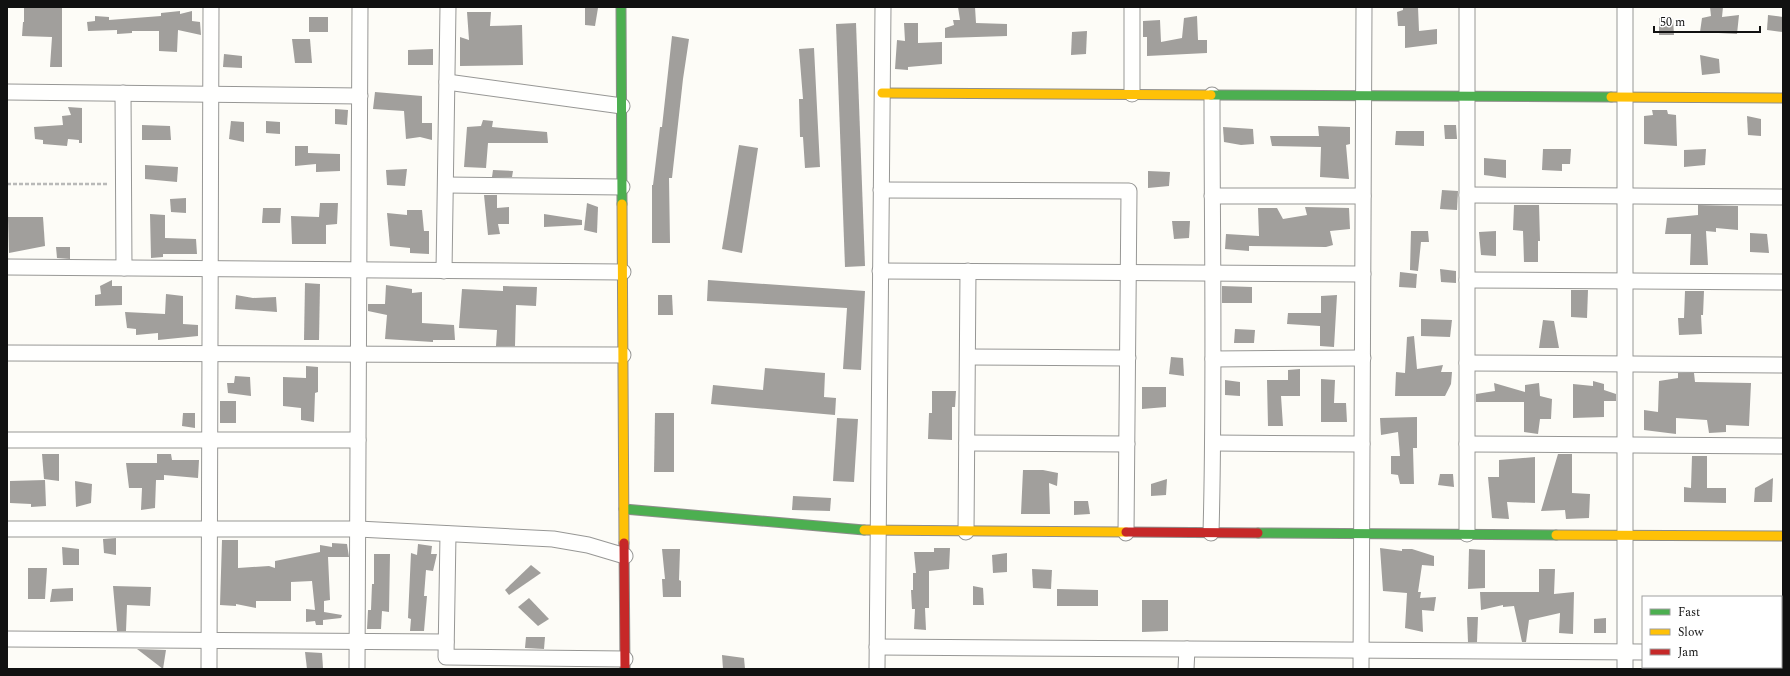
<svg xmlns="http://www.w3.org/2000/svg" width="1790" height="676" font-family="Spectral,serif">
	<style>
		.building { fill: #a19f9c }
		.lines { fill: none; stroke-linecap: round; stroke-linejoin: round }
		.street-casing { stroke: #979795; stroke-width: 17 }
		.fast-casing { stroke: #8e8d8b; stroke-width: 11 }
		.slow-casing { stroke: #8e8d8b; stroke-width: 11 }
		.jam-casing { stroke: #8e8d8b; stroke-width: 11 }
		.path { stroke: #b9b9b8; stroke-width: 2.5; stroke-dasharray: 4 2; stroke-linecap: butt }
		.street { stroke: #fffffe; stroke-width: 15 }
		.fast { stroke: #4caf50; stroke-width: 9 }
		.slow { stroke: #ffc107; stroke-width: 9 }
		.jam { stroke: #c62828; stroke-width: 9 }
	</style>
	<rect width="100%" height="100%" fill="#fdfcf7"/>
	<g class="building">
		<path d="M24,7H62V67H50L52,37L22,36L23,22H24Z"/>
		<path d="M585,7L598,8L595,26L585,25Z"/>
		<path d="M958,7H975L976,23L1007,24V36L945,38V28L954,25L953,20H960Z"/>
		<path d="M1403,7H1418L1419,31L1437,29V44L1405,48V26H1398L1397,12L1403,10Z"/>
		<path d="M1710,7H1723L1722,17L1739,15L1737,34L1700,32L1702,18L1711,16Z"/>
		<path d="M180,11V14L192,11V21L200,22L201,35L178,30L177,52L159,51V31H132V33L117,34V30L88,31L87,22L95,21V16L109,17V20L161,16V13Z"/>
		<path d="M467,12H491L490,26L522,25L523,65L460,66V37L469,40Z"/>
		<path d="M1768,15L1783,17V32L1767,30Z"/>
		<path d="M1197,16L1198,40H1207V53L1147,56V37H1143V21L1160,20L1161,42L1182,38L1184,18Z"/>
		<rect x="309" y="17" width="19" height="15"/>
		<path d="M1659,18L1673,19L1674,35H1659Z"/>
		<path d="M856,23L865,266L845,267L836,24Z"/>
		<path d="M904,23H918V43L942,42V64L908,67V70L895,69L897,40L905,41Z"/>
		<path d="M1087,31L1086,54L1071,55L1072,32Z"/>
		<path d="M672,36L689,39L683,79L672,178H669L670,243H652V185H653L660,127H662Z"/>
		<path d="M292,39H310L312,63H295Z"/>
		<path d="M814,48L820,167L805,168L803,137H800L799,99H803L799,49Z"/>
		<path d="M433,49V65H408V50Z"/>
		<path d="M224,54L242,56V68L223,67Z"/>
		<path d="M1700,55L1719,59L1720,73L1702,75Z"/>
		<path d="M375,92L422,96V123H432V140L420,137L406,139L404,111L373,109Z"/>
		<path d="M68,107L82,108V143H79V140L68,139L67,146L43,144V140L35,139L34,127L63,125L62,116L71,115Z"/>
		<path d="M335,109L348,110L347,125L335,124Z"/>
		<path d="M1652,110H1667L1668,114L1676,115L1677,146L1644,144V116L1653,115Z"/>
		<path d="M1747,116L1761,119V136L1748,135Z"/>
		<path d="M483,120L493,121L492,127L547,132L548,143H488L486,168L464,167L467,127L481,126Z"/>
		<path d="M231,121L244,122V142L229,139Z"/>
		<path d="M266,121L280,122V134L266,133Z"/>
		<path d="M142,125L170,126L171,140H142Z"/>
		<path d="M1444,125H1456L1457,139H1445Z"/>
		<path d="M1318,126L1350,127V144L1346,145L1349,179L1320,177L1321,147L1272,146L1270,136H1319Z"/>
		<path d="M1223,127L1253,129L1254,144L1241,145L1224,142Z"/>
		<path d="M1396,131H1424V146L1395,145Z"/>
		<path d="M739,145L758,148L742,253L722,249Z"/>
		<path d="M295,146H308V153L340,154V171L316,172V164L295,166Z"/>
		<path d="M1543,149H1571L1570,164H1562V171L1542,170Z"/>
		<path d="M1706,149L1705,165L1684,167V150Z"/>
		<path d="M1484,158L1506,160V178L1484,175Z"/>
		<path d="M145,165L178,167L177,182L145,179Z"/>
		<path d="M407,169L405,186L387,185L386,170Z"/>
		<path d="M493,170L513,171L512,177H492Z"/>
		<path d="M1148,171L1170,172L1169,186L1148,188Z"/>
		<path d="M1442,190L1458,191L1457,210L1440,209Z"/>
		<path d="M484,195H497V208L509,207V224H498L500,234L488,235Z"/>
		<path d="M186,198V213L171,212L170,199Z"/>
		<path d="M320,203H338L337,224L326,225V244H292L291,216L319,217Z"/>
		<path d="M587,203L598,207L597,233L584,230Z"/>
		<path d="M1514,205H1539L1540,241H1538V262H1524L1523,231L1513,230Z"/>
		<path d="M1698,205L1738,206V230L1716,228V232L1706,231L1708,265H1690L1691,234H1665L1667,218L1698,215Z"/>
		<path d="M1305,207L1349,208L1350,229L1330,231L1333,245L1326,247L1249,246V251L1225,249L1226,234L1259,236L1258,208H1277L1283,219L1307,215Z"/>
		<path d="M263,208H281L280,223H262Z"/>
		<path d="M407,210H422L424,231H429V254L410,253V248L390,246L387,213L407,215Z"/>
		<path d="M150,214L165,215V238L196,239L197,254H163V257L151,258Z"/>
		<path d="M544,214L582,220V225L544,227Z"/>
		<path d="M8,217H43L45,246L9,253Z"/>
		<path d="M1172,221H1190L1189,238L1174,239Z"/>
		<path d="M1411,231H1428L1429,242H1421L1418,271L1410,270Z"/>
		<path d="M1496,231V256L1481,255L1479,232Z"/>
		<path d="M1750,233L1767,234L1769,253L1750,252Z"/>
		<path d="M56,247H70V259L57,258Z"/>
		<path d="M1440,269L1456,271V283L1441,282Z"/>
		<path d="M1400,272L1417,274L1416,288L1399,287Z"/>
		<path d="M112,280V286H122V305L95,306V295L101,294L100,286Z"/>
		<path d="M708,280L865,291L861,370L843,369L847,308L707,301Z"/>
		<path d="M305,283L320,284L319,340H304Z"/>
		<path d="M386,285L412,289V293L422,292V323L454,325L455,340H433V342L385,339L387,315L368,311V304H385Z"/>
		<path d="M503,286L537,287L536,306L516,305L515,346H496L497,330L459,328L462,289L503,291Z"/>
		<path d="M1222,286L1252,287V303H1222Z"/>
		<path d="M1571,290H1588L1587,318L1571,317Z"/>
		<path d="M1685,291H1704L1703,315H1701L1702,334L1679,335L1678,318H1684Z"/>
		<path d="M166,294L183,296V324L198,325V336L158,340V333L136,335V329L127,328L125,312L165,314Z"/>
		<path d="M236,295L253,298L276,297L277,312L235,309Z"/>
		<path d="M658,295H672L673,315H658Z"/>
		<path d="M1337,295L1334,347L1320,346V326L1287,324L1288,313H1321V296Z"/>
		<path d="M1421,319L1452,320L1450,337L1421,336Z"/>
		<path d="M1543,320L1554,321L1559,348H1539Z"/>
		<path d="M1235,329L1255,330L1254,343H1234Z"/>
		<path d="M1414,336L1417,369L1443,365L1441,372H1452L1451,384L1445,396H1395L1396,372L1405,373L1407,337Z"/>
		<path d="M1171,357L1183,358L1184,376L1169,374Z"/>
		<path d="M306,366L318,367V392L315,393L314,422L301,420V408L283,406V377L306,378Z"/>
		<path d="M765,368L825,373L824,397L836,398L835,415L711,404L713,385L763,390Z"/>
		<path d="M1300,369V396H1281L1283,426H1268L1267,380H1288V370Z"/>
		<path d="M1678,373H1694L1695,382L1751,383L1749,426L1726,425V432L1709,433L1707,420L1676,418V434L1644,430V410L1658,412L1659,381L1678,378Z"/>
		<path d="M235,376L250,377L251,396L228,393L227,383H234Z"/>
		<path d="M1321,379L1335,380L1334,403H1346L1347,422H1321Z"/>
		<path d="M1225,380L1240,382V396L1225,395Z"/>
		<path d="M1593,381L1604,384V390L1616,394V401H1604V417L1573,418V384L1593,386Z"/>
		<path d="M1494,383L1525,392V385L1539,383L1540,396L1552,399L1551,419H1540L1538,434L1524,432V402H1476V394L1495,391Z"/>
		<path d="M1142,387H1166V407L1142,409Z"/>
		<path d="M932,391H956L955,407H952V440L928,439L929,413H932Z"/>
		<rect x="220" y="401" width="16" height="22"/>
		<path d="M183,413H195V428L182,426Z"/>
		<path d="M655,413H674V472H654Z"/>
		<path d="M1417,417V448H1413L1414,484H1400L1398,475L1391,474V456H1400L1398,432L1381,435L1380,418Z"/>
		<path d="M837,418L858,419L854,482L833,481Z"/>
		<path d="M42,454H59V481L44,479Z"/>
		<path d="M157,454H171L172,460H199L198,478L164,475V480H156L155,508L141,510L142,488H129L126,463H157Z"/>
		<path d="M1558,454H1572V493L1590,494L1589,518L1566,519L1565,510L1541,511Z"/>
		<path d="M1692,456H1707V488H1726V503L1684,502V487L1691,488Z"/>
		<path d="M1535,457V503L1507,502L1509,519L1492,518L1488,477H1499V460Z"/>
		<path d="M1023,470H1043L1058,473L1057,486L1049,483L1050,514H1021Z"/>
		<path d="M1440,474H1453L1454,487L1438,485Z"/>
		<path d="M1773,478L1772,502H1754L1755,488Z"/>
		<path d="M1167,479L1166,495L1151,496V484Z"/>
		<path d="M45,480L46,506L31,507V504L10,503V481Z"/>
		<path d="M75,481L92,484L91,503L76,507Z"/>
		<path d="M793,496L831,498L830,511L792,510Z"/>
		<path d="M1074,501H1088L1090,514L1074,515Z"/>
		<path d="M116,538V555L104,553L103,539Z"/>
		<path d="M222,540H238V568L269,566L275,568V561L320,552V545L332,547V543L347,544L349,557H328L330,600L324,601V612L342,615L341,618L323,620V625H316L315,621L306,622V609L315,610L312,581L291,582V601H256V608L236,604V606L220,605Z"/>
		<path d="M418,544L432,546L431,554H437L433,571L426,570L424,596H427L424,631H410L411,619L408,618L411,553L417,555Z"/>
		<path d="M62,547L79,549V565H63Z"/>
		<path d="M934,548H950L949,569L929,571V608H925L926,630L914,629L915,609H912L911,590H913V573H916L914,552H934Z"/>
		<path d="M1380,548L1402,551V549H1412L1434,556V566L1422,565L1418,592H1421L1420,598L1436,597L1434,611L1422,610L1423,632L1405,628L1407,593L1383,591Z"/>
		<path d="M662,549H680L679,580L681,581V597H663L662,579H665Z"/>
		<path d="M1469,549L1485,550V588L1468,589Z"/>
		<path d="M1007,553V572L993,573L992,555Z"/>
		<path d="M374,554H390L389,612L382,611L381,629H367L368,610H371L372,584H374Z"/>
		<path d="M531,565L541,573L509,595L505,590Z"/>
		<path d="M28,568H47L45,599H28Z"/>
		<path d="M1032,569L1052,570L1051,589L1033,588Z"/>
		<path d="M1539,569H1555L1554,594L1574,592L1573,634L1559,633L1560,613L1529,620L1526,642H1522L1514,606L1503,607V605L1481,610L1480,592H1539Z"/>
		<path d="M113,586L151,587L150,606L127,605L126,631H117Z"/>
		<path d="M973,586L983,588L984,605H973Z"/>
		<path d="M73,588V601L50,602L52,589Z"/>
		<path d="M1057,589L1098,590V606H1057Z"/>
		<path d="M529,598L549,619L538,626L518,607Z"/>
		<path d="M1142,600H1168V631L1142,632Z"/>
		<path d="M1467,617H1478L1477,642H1468Z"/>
		<path d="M1606,618V633H1594V619Z"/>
		<path d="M526,637H545L544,649L525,648Z"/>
		<path d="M137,649L166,650L163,669Z"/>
		<path d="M305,652L322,653L323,668L307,669Z"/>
		<path d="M722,655L744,658L745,669H723Z"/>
	</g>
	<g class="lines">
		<defs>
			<g id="street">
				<path d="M447,82L622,106"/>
				<path d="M7,92L360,96"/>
				<path d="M123,93L124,268"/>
				<path d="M1132,94V7"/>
				<path d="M446,185L622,187"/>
				<path d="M881,190L1129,191L1126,533"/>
				<path d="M1467,195L1783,197"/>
				<path d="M1212,196H1363"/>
				<path d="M7,267L623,272"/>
				<path d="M444,271L448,7"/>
				<path d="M880,271L1363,274"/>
				<path d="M1467,280L1783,282"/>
				<path d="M7,353L623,355"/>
				<path d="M968,357L1128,358"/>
				<path d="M1213,359L1363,358"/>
				<path d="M1467,363L1783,365"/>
				<path d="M7,440H358"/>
				<path d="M967,443L1127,444"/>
				<path d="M1214,443L1362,444"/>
				<path d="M1467,444L1783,446"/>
				<path d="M7,529H358L553,539L588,545L625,556"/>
				<path d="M966,532L968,271"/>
				<path d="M1211,533C1215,387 1212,241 1212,95"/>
				<path d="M448,534L446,657L625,659"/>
				<path d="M1467,534V7"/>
				<path d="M7,639L446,642"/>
				<path d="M877,647L1643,652"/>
				<path d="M1781,653H1783"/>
				<path d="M209,669L211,7"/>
				<path d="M357,669L360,7"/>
				<path d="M877,669L883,7"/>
				<path d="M1186,669L1187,649"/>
				<path d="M1361,669L1364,7"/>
				<path d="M1625,669V7"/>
			</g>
			<g id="fast">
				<path d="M621,7L622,204"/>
				<path d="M1211,95L1611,97"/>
				<path d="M624,509L864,530"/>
				<path d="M1258,533L1556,535"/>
			</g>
			<g id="slow">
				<path d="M882,93L1211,95"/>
				<path d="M1611,97L1783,98"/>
				<path d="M622,204L624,543"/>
				<path d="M864,530L1126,532"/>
				<path d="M1556,535L1783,536"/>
			</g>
			<g id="jam">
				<path d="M1126,532L1258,533"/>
				<path d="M624,543L625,669"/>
			</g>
		</defs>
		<use href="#street" class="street-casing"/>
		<use href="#fast" class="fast-casing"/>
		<use href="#slow" class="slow-casing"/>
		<use href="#jam" class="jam-casing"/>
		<path class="path" d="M7,184H109"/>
		<use href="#street" class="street"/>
		<use href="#fast" class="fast"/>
		<use href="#slow" class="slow"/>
		<use href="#jam" class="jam"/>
	</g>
	<rect width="1790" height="676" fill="none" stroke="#111111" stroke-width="16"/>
	<rect x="1642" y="596" width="140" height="72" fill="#ffffff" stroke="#a0a0a0"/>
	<rect x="1650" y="609" width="20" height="6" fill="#4caf50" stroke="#a0a0a0"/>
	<text x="1678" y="616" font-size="12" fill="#111111">Fast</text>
	<rect x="1650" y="629" width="20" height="6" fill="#ffc107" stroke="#a0a0a0"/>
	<text x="1678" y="636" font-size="12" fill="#111111">Slow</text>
	<rect x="1650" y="649" width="20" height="6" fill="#c62828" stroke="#a0a0a0"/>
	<text x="1678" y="656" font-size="12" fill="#111111">Jam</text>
	<path d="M1654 26v6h106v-6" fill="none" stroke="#111111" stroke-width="2"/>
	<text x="1660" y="26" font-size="12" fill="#111111" stroke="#ffffff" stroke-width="3" paint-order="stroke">50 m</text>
</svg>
